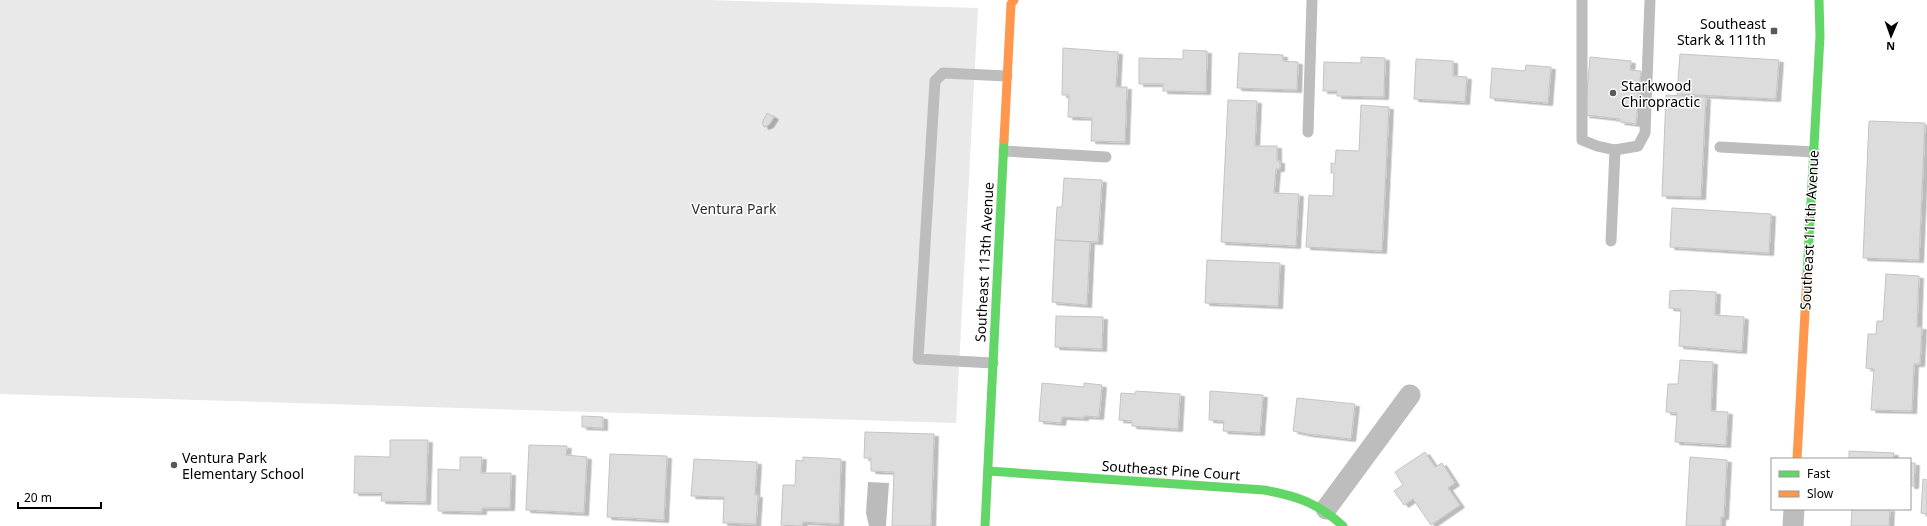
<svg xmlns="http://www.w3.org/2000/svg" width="1927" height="526" font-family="'Noto Sans',sans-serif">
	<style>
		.green { fill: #e9e9e9 }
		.water { fill: #bbb }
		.building { fill: #dcdcdc; stroke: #c4c4c4; filter: url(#shadow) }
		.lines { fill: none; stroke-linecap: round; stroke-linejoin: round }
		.lane { stroke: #bdbdbd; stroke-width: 11 }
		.street { stroke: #bdbdbd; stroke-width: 21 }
		.fast { stroke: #63d668; stroke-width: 9 }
		.slow { stroke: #ff974d; stroke-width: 9 }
		.poi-dot { fill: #595959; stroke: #fff; stroke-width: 1.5 }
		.labels { text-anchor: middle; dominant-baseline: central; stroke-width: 3; stroke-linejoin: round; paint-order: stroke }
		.poi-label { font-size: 14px; fill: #000; stroke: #fff; text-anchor: start }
		.park-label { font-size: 14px; fill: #2e2e2e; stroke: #fff }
		.street-label { font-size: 14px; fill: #000; stroke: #fff }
	</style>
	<defs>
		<filter id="shadow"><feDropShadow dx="4.5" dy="2.5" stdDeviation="0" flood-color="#0004"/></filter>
	</defs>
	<rect width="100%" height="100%" fill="#fff"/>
	<path class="green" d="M0,0H707L978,8L956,423L0,394Z"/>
	<path class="water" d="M868,482L889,483L886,526H869L866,513Z"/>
	<g class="building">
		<path d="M1063,48L1118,52L1116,87H1127L1125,142L1091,141L1092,118L1068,117L1069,95H1062Z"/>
		<path d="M1183,50L1207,51L1206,92L1163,91V84H1139V58L1183,59Z"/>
		<path d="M1239,53L1283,55V61L1298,62L1297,90L1237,88Z"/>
		<path d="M1680,54L1779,60L1776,99L1677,94Z"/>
		<path d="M1361,57L1385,58L1384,97L1337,96V91H1323L1324,62L1361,63Z"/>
		<path d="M1590,57L1631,61L1630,70L1641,71L1636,124L1620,122V119L1585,115Z"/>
		<path d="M1416,59L1453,61V76L1467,77L1465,102L1414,99Z"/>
		<path d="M1526,65L1551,67L1548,103L1490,98L1492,68L1525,71Z"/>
		<path d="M1666,95L1706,97L1701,197L1662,196Z"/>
		<path d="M1228,100L1257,101L1255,146H1277V161H1280V169H1276L1274,193L1299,194L1296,246L1221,242Z"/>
		<path d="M1361,105L1389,107L1382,251L1306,247L1309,195L1333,196L1334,173H1331V163L1335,164L1336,150L1359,151Z"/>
		<path d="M767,113L774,117L769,125L764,127L762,123Z"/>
		<path d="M1869,121L1925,123L1919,260L1863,258Z"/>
		<path d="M1064,178L1102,180L1098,242L1055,240L1057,207H1062Z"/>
		<path d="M1672,208L1771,214L1769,253L1670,247Z"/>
		<path d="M1055,240L1090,242L1087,305L1052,302Z"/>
		<path d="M1207,260L1280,263L1278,306L1205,303Z"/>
		<path d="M1886,274L1919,276L1917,327H1922L1920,364H1914L1912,411L1871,410L1874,369L1866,368L1868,334H1876L1877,321H1883Z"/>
		<path d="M1682,290L1716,292L1715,315L1744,317L1742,351L1679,346L1681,309L1669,308L1670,291Z"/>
		<path d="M1056,316L1103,317L1102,349L1055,347Z"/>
		<path d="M1680,360L1713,362L1711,411L1728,412L1726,445L1675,442L1677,413L1666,412L1668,384H1678Z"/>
		<path d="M1042,383L1084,387V383L1102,385L1099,417L1084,416V418L1062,417L1061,423L1039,421Z"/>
		<path d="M1136,391L1180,394L1178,429L1132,426V421L1119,420L1121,393L1135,394Z"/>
		<path d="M1210,391L1263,395L1260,433L1223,431L1224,421L1209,420Z"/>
		<path d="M1297,398L1355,404L1351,439L1308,434L1293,431Z"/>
		<path d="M582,416L603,417V428L582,427Z"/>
		<path d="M865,432L934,434L931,526H892L894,472L871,471V458H864Z"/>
		<path d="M390,440H428L426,502L381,501L382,493H354L355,456L390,457Z"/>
		<path d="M529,445L567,446L566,455L587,457L584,513L526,510Z"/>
		<path d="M1849,451L1894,453L1893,459H1849Z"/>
		<path d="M1425,452L1435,467L1442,463L1455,483L1448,488L1460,505L1431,525L1413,499L1404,505L1394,491L1403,485L1395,472Z"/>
		<path d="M610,454L667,456L664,520L607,517Z"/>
		<path d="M460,457H482L481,473H511L510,508H482V512L438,511V469L460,470Z"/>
		<path d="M803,457L841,459L839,524L803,522L802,526L781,525L783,485H795L796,460L803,461Z"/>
		<path d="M1690,457L1727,460L1724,517H1721V526H1686Z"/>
		<path d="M694,459L757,462L755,495H758L756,524L723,523L724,497L691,496Z"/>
		<path d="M1910,463H1915L1914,486H1910Z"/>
		<path d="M1923,479L1927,480V514L1921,513Z"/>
		<path d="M1852,509H1890L1889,526H1851Z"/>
	</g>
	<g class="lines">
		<g class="lane">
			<path d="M1582,0V140L1597,146L1615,150"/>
			<path d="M1308,132L1312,0"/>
			<path d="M1720,147L1814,152"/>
			<path d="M1004,151L1106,157"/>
			<path d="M1611,241L1615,150L1638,146L1645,133L1650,0"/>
			<path d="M993,363L918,359L935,81L943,73L1007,76"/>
		</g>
		<g class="street">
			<path d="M1326,509L1410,395"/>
			<path d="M1793,526L1794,509"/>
		</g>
		<g class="fast">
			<path d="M1807,275L1820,36L1819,0"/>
			<path d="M988,471L1264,490C1297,496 1318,503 1343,526"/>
			<path d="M985,526L1004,140"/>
		</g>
		<g class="slow">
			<path d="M1004,140L1011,4L1014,0"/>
			<path d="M1797,459L1807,275"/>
		</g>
	</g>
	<g class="poi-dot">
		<rect x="1770" y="27" width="8" height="8" rx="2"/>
		<circle cx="1613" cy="93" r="4"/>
		<circle cx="174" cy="465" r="4"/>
	</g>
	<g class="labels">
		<g class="poi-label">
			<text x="1766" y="23" text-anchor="end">Southeast<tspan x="1766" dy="16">Stark &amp; 111th</tspan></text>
			<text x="1621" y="85">Starkwood<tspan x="1621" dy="16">Chiropractic</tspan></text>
			<text x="182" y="457">Ventura Park<tspan x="182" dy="16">Elementary School</tspan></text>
		</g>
		<g class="park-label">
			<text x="734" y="208">Ventura Park</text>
		</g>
		<g class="street-label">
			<text transform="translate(1809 230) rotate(-87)">Southeast 111th Avenue</text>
			<text transform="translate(984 262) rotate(-87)">Southeast 113th Avenue</text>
			<text transform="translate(1171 470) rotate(4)">Southeast Pine Court</text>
		</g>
	</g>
	<rect x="1771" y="458" width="140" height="52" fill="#ffffff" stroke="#999999"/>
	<rect x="1779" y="471" width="20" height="6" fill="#63d668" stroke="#999999"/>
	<text x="1807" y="478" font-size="12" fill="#000000">Fast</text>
	<rect x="1779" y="491" width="20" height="6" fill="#ff974d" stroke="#999999"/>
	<text x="1807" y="498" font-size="12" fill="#000000">Slow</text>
	<g transform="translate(1891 36) rotate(182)" stroke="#ffffff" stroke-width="3" paint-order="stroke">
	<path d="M0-3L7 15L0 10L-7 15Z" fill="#000000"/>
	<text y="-6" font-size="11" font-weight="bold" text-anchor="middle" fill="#000000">N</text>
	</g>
	<path d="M18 502v6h83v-6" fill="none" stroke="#000000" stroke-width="2"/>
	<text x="24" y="502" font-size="12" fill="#000000" stroke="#ffffff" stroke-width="3" paint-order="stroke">20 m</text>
</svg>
